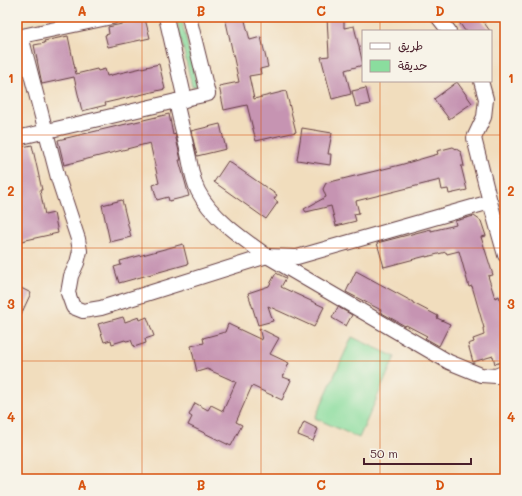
<svg xmlns="http://www.w3.org/2000/svg" width="522" height="496" font-family="Mali,'Playpen Sans Arabic',sans-serif">
	<style>
		.green { fill: #8add9e; stroke: #6a7e64 }
		.building { fill: #c694b2 }
		.lines { fill: none; stroke-linecap: round; stroke-linejoin: round }
		.minor-casing { stroke: #633c41; stroke-width: 16 }
		.minor { stroke: #fff; stroke-width: 14 }
		.grid { fill: none; stroke: #d8530f; stroke-width: 1; stroke-opacity: 0.55 }
		.neatline { fill: none; stroke: #d8530f; stroke-width: 1.5 }
		.grid-label { font-size: 13px; text-anchor: middle; font-weight: bold; fill: #d8530f }
	</style>
	<rect width="100%" height="100%" fill="#f7f3e8"/>
	<filter id="ink" filterUnits="userSpaceOnUse"><feTurbulence type="fractalNoise" baseFrequency=".025" numOctaves="2"/><feDisplacementMap in="SourceGraphic" scale="8" xChannelSelector="R" yChannelSelector="G"/><feConvolveMatrix kernelMatrix="1 2 1 2 8 2 1 2 1" color-interpolation-filters="sRGB"/></filter>
	<filter id="wash" filterUnits="userSpaceOnUse"><feTurbulence type="fractalNoise" baseFrequency=".012" numOctaves="4" result="noise"/><feDisplacementMap in="SourceGraphic" scale="16" xChannelSelector="R" yChannelSelector="G"/><feGaussianBlur stdDeviation="0.9" result="paint"/><feColorMatrix in="noise" values="0 0 0 0 0 0 0 0 0 0 0 0 0 0 0 0 0 1.4 0 .05"/><feComposite in="paint" operator="in"/></filter>
	<g filter="url(#wash)">
		<rect width="100%" height="100%" fill="#f1ddbd"/>
		<g class="green">
			<path d="M176,17H181L197,86L192,87Z"/>
			<path d="M352,337L395,357L359,438L315,418Z"/>
		</g>
		<g id="blocks">
			<g class="building">
				<path d="M225,17H244L250,40L261,37L268,67L260,69L261,74L249,76L254,99L286,91L296,132L256,141L247,105L224,110L219,86L239,82Z"/>
				<path d="M327,17H344V28L354,26L363,64V65L345,70L351,94L332,99L321,57L329,56Z"/>
				<path d="M467,17H480L490,31H465L459,22Z"/>
				<path d="M145,19L150,38L108,47L105,35L109,34L108,27Z"/>
				<path d="M68,36L76,74L97,69L98,71L105,69L107,76L159,64L165,89L105,103L106,105L82,111L74,77L42,84L34,45L45,43L44,41Z"/>
				<path d="M457,82L472,103L449,119L434,99Z"/>
				<path d="M366,88L370,104L356,107L352,91Z"/>
				<path d="M169,114L173,135L175,134L181,160H179L189,196L169,201L168,197L157,200L153,185L159,183L150,143L64,165L58,140Z"/>
				<path d="M220,124L226,149L197,156L191,131Z"/>
				<path d="M302,128L332,133L328,154H331L330,165L297,160Z"/>
				<path d="M32,145L42,190H40L45,215L54,213L58,233L17,242V148Z"/>
				<path d="M453,147L461,152L464,166H461L467,190L449,194L448,189L442,190L440,180L356,201L359,213L354,214L356,221L336,226L331,206L306,212L304,209L326,197L323,189L326,183L400,165L438,154L437,151Z"/>
				<path d="M228,161L277,195L274,199L278,202L266,219L214,182Z"/>
				<path d="M122,200L131,237L110,242L102,205Z"/>
				<path d="M474,216L481,221L486,236L481,237L493,275L488,276L495,298L499,296L505,318V361L495,364L493,356L473,362L468,344L474,342L473,339L484,335L483,328H484L472,286L469,287L459,251L447,254L446,252L426,257V256L384,267L377,243L431,229V231L456,225L455,221Z"/>
				<path d="M183,244L188,264L119,283L114,267L121,265L120,261Z"/>
				<path d="M356,271L413,302V303L438,316L437,318L450,324L439,346L425,338L427,336L406,325L405,326L380,312L381,310L346,292Z"/>
				<path d="M276,273L286,278L281,287L324,307L314,327L268,306L273,321L258,325L248,293L269,286Z"/>
				<path d="M17,286L31,293L17,323Z"/>
				<path d="M338,307L352,315L346,326L332,318Z"/>
				<path d="M123,317L125,322L139,317L140,320L147,317L154,336L145,339L146,343L134,347L131,340L126,341L125,340L112,344L111,340L104,342L98,324Z"/>
				<path d="M228,324L262,340L259,328L279,338L270,354L289,363L283,377L291,380L282,400L252,386L236,422L242,425L231,446L188,425L192,417L189,415L195,403L208,410L211,405L223,411L236,382L207,369L197,372L191,346L204,343L203,338L225,332Z"/>
				<path d="M304,422L318,429L313,441L298,435Z"/>
			</g>
		</g>
	</g>
	<g filter="url(#ink)">
		<use href="#blocks" fill-opacity="0" stroke="#633c41" stroke-width="1"/>
		<g class="lines">
			<defs>
				<g id="minor">
					<path d="M166,17L185,100"/>
					<path d="M189,17L208,94L176,101C180,120 185,139 189,158C191,169 193,181 198,191C211,217 243,239 267,256L449,362L481,375L496,376L505,372"/>
					<path d="M438,17L449,31"/>
					<path d="M21,36L58,178L78,239L80,251L77,263L71,276L68,293L73,307L83,311L101,308L267,256L297,257L490,202L505,255"/>
					<path d="M17,37L112,17"/>
					<path d="M481,81L486,99L484,117L474,138L490,202"/>
					<path d="M17,138L176,101"/>
				</g>
			</defs>
			<use href="#minor" class="minor-casing"/>
			<use href="#minor" class="minor"/>
		</g>
	</g>
	<path class="grid" d="M142,17V479M261,17V479M380,17V31M380,81V479M17,135H505M17,248H505M17,361H505"/>
	<rect width="522" height="496" fill="none" stroke="#f7f3e8" stroke-width="44"/>
	<rect x="362" y="30" width="130" height="52" fill="#f7f3e8" stroke="#b29e9c"/>
	<rect x="370" y="43" width="20" height="6" fill="#ffffff" stroke="#b29e9c"/>
	<text x="398" y="50" font-size="12" fill="#4a1f2b">طريق</text>
	<rect x="370" y="60" width="20" height="12" fill="#8add9e" stroke="#b29e9c"/>
	<text x="398" y="70" font-size="12" fill="#4a1f2b">حديقة</text>
	<path d="M364 458v6h107v-6" fill="none" stroke="#4a1f2b" stroke-width="2"/>
	<text x="370" y="458" font-size="12" fill="#4a1f2b" stroke="#f7f3e8" stroke-width="3" paint-order="stroke">50 m</text>
	<rect x="22" y="22" width="478" height="452" class="neatline"/>
	<g class="grid-label">
		<text x="82" y="16">A</text>
		<text x="201" y="16">B</text>
		<text x="321" y="16">C</text>
		<text x="440" y="16">D</text>
		<text x="11" y="83">1</text>
		<text x="511" y="83">1</text>
		<text x="11" y="196">2</text>
		<text x="511" y="196">2</text>
		<text x="11" y="309">3</text>
		<text x="511" y="309">3</text>
		<text x="11" y="422">4</text>
		<text x="511" y="422">4</text>
		<text x="82" y="490">A</text>
		<text x="201" y="490">B</text>
		<text x="321" y="490">C</text>
		<text x="440" y="490">D</text>
	</g>
</svg>
